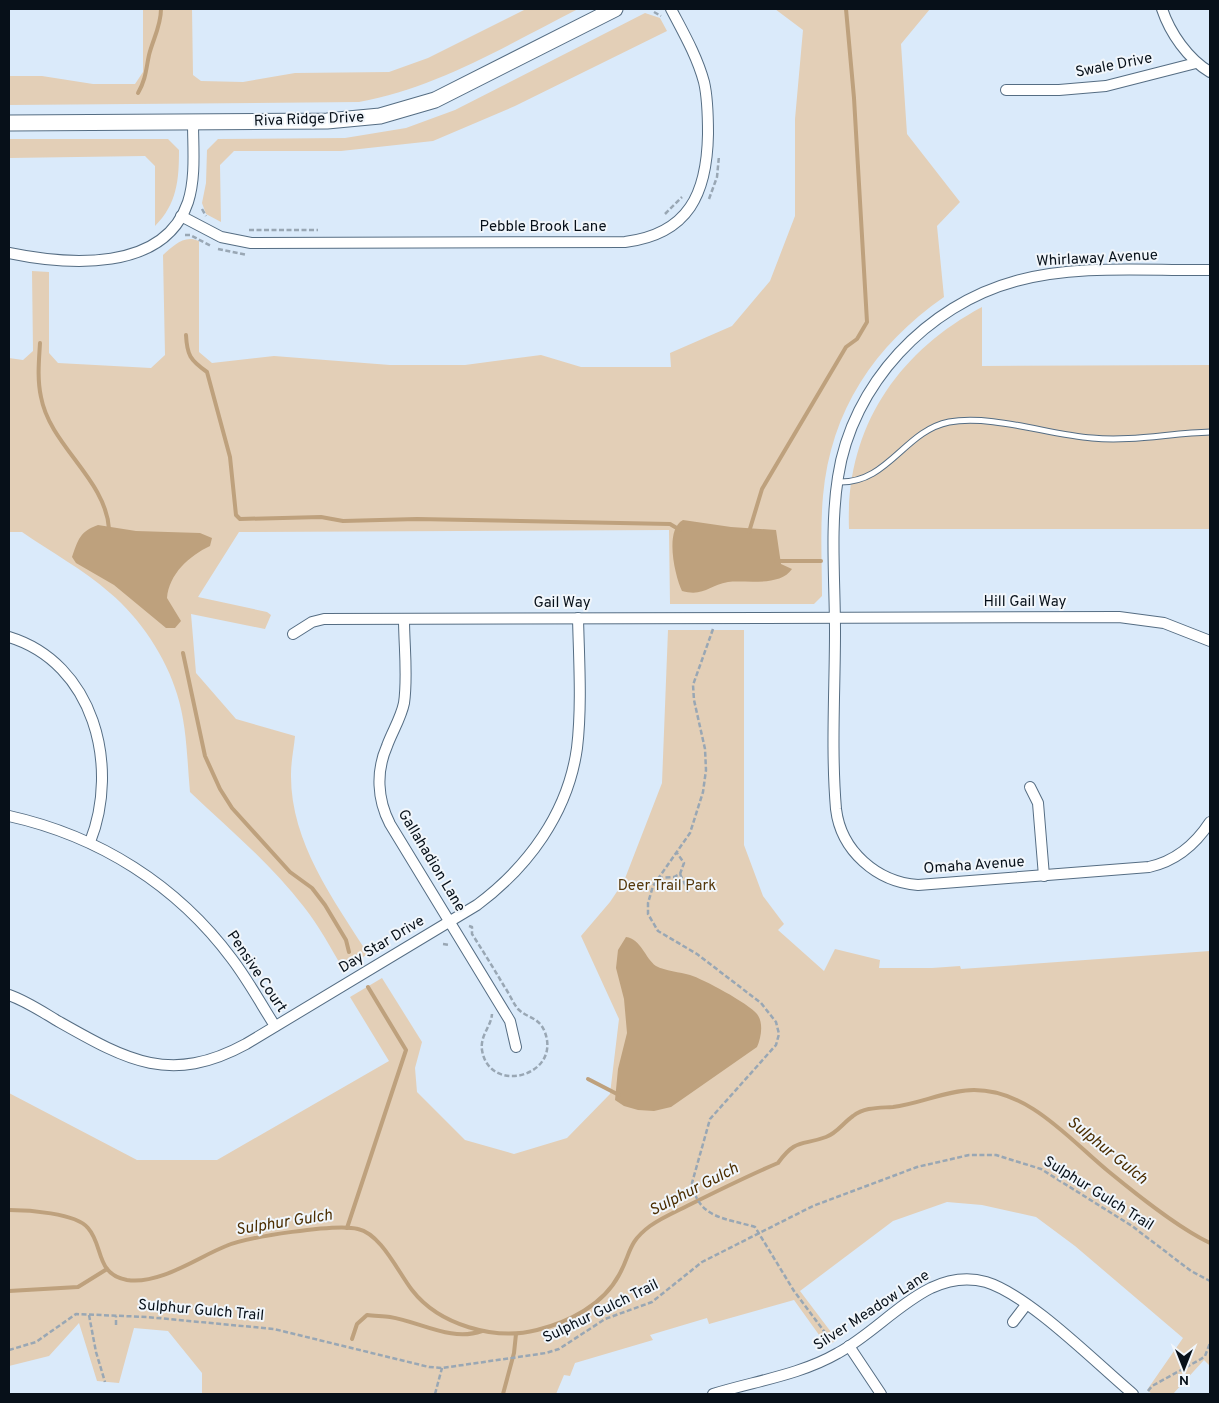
<svg xmlns="http://www.w3.org/2000/svg" width="1219" height="1403" font-family="Overpass,sans-serif">
	<style>
		.green { fill: #e3cfb7 }
		.water { fill: #bea17d }
		.lines { fill: none; stroke-linecap: round; stroke-linejoin: round }
		.stream { stroke: #bea17d; stroke-width: 4 }
		.lane-casing { stroke: #556d83; stroke-width: 7 }
		.street-casing { stroke: #556d83; stroke-width: 12 }
		.secondary-casing { stroke: #556d83; stroke-width: 17 }
		.path { stroke: #99a7b4; stroke-width: 2.5; stroke-dasharray: 5 2.5; stroke-linecap: butt }
		.lane { stroke: #fff; stroke-width: 5 }
		.street { stroke: #fff; stroke-width: 10 }
		.secondary { stroke: #fff; stroke-width: 15 }
		.labels { text-anchor: middle; dominant-baseline: central; stroke-width: 4; stroke-linejoin: round; paint-order: stroke }
		.street-label { font-size: 15px; fill: #071019; stroke: #f1f6fb }
		.park-label { font-size: 15px; fill: #55370a; stroke: #f1f6fb }
		.water-label { font-size: 16px; font-style: italic; fill: #4b2d00; stroke: #f1f6fb }
	</style>
	<rect width="100%" height="100%" fill="#daeafa"/>
	<g class="green">
		<path d="M143,9H192L193,75L201,81L243,82L295,73L389,72L428,58L526,9H578C507,45 437,88 359,102L9,105V76H42L93,84H135L143,72Z"/>
		<path d="M775,9H930L901,44L907,134L960,202L937,226L944,297C874,346 831,410 823,496C820,529 822,563 822,596L814,604H670L669,530L239,532L198,597L267,612L271,615L265,629L191,614L196,673L236,719L295,736C294,748 291,761 291,774C290,841 333,899 368,954L343,969C331,948 319,926 304,907C271,864 229,829 190,792C187,760 187,725 177,694C166,657 140,618 110,593C84,570 51,552 22,532H9V358L23,360L33,351L32,271L49,272V353L58,363L151,368L165,355L163,255C173,246 184,234 199,241V352L212,363L274,356L390,365H465L541,355L581,367H671L670,353L732,326L770,281L795,216V119L803,30Z"/>
		<path d="M645,13L660,18L667,31L515,106L433,141L341,151H234L220,165L221,222L206,214L202,203L206,183L207,150L218,139L345,138L406,128L455,110Z"/>
		<path d="M9,139H168L179,150C179,180 177,204 155,226V166L145,156L9,158Z"/>
		<path d="M982,307V366L1210,365V529H849C845,430 896,353 982,307Z"/>
		<path d="M668,630H744V845L763,896L784,924L778,930L824,971L835,949L880,960L879,968H932L960,966L961,969L1210,951V1366L1204,1360L1173,1394H1152L1147,1390L1183,1338L1075,1246L1036,1217L982,1205L947,1202L893,1221L800,1291L837,1340L827,1346L794,1300L709,1324L707,1318L650,1335L653,1340L575,1363L570,1376L564,1375L556,1394H202V1373L168,1331L134,1328L119,1383L97,1381L79,1323L49,1356L9,1366V1093L137,1160H217L389,1061L350,997L382,978L422,1042L415,1068L417,1092L465,1140L514,1154L567,1138L610,1094L619,1019L581,936L610,902L624,881L662,783Z"/>
	</g>
	<g class="water">
		<path d="M683,520L731,527L776,530L781,564L792,569C780,587 746,580 728,582C709,585 704,597 682,591C675,576 664,530 683,520Z"/>
		<path d="M98,525L136,531L200,533L212,538L210,546C189,556 169,574 167,598L181,621L175,628H166L114,585L76,563L72,557C78,540 80,531 98,525Z"/>
		<path d="M626,937C641,939 645,958 656,966C665,971 680,972 690,975C703,979 748,1003 757,1014C764,1023 761,1038 757,1047L671,1107L654,1111L638,1110L624,1106L615,1100L618,1069L627,1033L624,999L616,968L618,950Z"/>
	</g>
	<g class="lines">
		<g class="stream">
			<path d="M138,93C146,79 146,69 149,55C153,39 161,26 161,9"/>
			<path d="M186,335C187,355 190,360 207,372L230,457L236,515L240,519L321,517L343,521L417,519L670,524L680,530"/>
			<path d="M40,343C39,360 37,379 41,397C50,446 106,479 109,529"/>
			<path d="M749,532L762,489L846,347L857,339L867,322L854,98L846,9"/>
			<path d="M776,561H821"/>
			<path d="M183,653L205,756L220,789L232,808L290,872L312,888L325,905L346,940L349,952"/>
			<path d="M588,1079L619,1095"/>
			<path d="M9,1210C27,1210 76,1213 88,1228C104,1246 95,1274 127,1280C160,1285 198,1257 226,1246C247,1237 337,1223 358,1229C381,1234 398,1272 412,1290C439,1325 495,1341 537,1330C569,1322 603,1305 619,1275C631,1254 627,1243 650,1226C661,1218 675,1212 687,1206C717,1191 747,1176 778,1163C796,1138 802,1146 826,1137C837,1133 843,1123 853,1116C865,1107 878,1108 893,1107C919,1104 948,1090 974,1090C1029,1090 1069,1139 1108,1171C1136,1194 1178,1228 1210,1243"/>
			<path d="M347,1228L406,1050L368,987"/>
			<path d="M9,1291L78,1287L107,1269"/>
			<path d="M352,1339L357,1324L367,1315C375,1316 383,1316 390,1317C421,1322 451,1342 482,1331"/>
			<path d="M503,1394L514,1353L516,1334"/>
		</g>
		<defs>
			<path id="lane" d="M838,482C888,484 904,431 949,422C991,414 1050,435 1092,438C1131,442 1171,433 1210,432"/>
			<g id="street">
				<path d="M1162,9C1170,33 1188,59 1210,72"/>
				<path d="M1006,90H1059L1106,86L1196,63"/>
				<path d="M181,216L221,237L251,243L625,242C689,234 707,193 708,134C708,117 708,99 704,82C697,56 683,32 671,9"/>
				<path d="M9,253C67,265 164,273 188,202C196,177 193,148 193,122"/>
				<path d="M1210,270C1147,271 1078,264 1016,281C927,305 852,384 838,477C830,527 835,580 835,631C835,690 831,750 836,809C841,851 877,882 918,885L1149,867C1176,861 1195,845 1210,822"/>
				<path d="M404,619C404,646 408,676 404,703C401,718 392,732 387,746C376,771 377,799 390,824L510,1021L516,1047"/>
				<path d="M293,634L312,622L324,619L1119,617L1164,623L1210,641"/>
				<path d="M9,637C94,663 120,766 90,842"/>
				<path d="M1030,787L1038,803L1044,876"/>
				<path d="M9,816C99,836 177,885 232,959C248,980 261,1004 275,1026"/>
				<path d="M9,995C26,1001 41,1011 56,1020C125,1059 169,1086 246,1044L477,905C528,867 568,813 577,748C582,706 579,660 578,618"/>
				<path d="M1013,1322L1026,1305"/>
				<path d="M849,1346L881,1394"/>
				<path d="M713,1394C755,1381 800,1375 838,1353C871,1335 897,1305 931,1288C948,1280 968,1277 986,1282C1029,1295 1097,1364 1133,1394"/>
			</g>
			<path id="secondary" d="M9,123L327,121L380,116L435,100L615,9"/>
		</defs>
		<use href="#lane" class="lane-casing"/>
		<use href="#street" class="street-casing"/>
		<use href="#secondary" class="secondary-casing"/>
		<g class="path">
			<path d="M654,12L661,16"/>
			<path d="M709,199L717,177L719,156"/>
			<path d="M202,209L206,216"/>
			<path d="M665,214L682,197"/>
			<path d="M249,230H318"/>
			<path d="M185,235H190L211,246"/>
			<path d="M218,249L247,255"/>
			<path d="M713,629L693,685L694,700L705,749L706,770L703,792L690,833L653,886L648,903V914L658,931L697,954L761,1003L776,1022L779,1034L776,1045L710,1119L692,1183C698,1219 726,1218 755,1227L794,1291L832,1342"/>
			<path d="M680,874L689,893"/>
			<path d="M658,878L674,877L680,874L684,863L677,853"/>
			<path d="M469,926L472,927V934C483,951 494,969 504,986C509,993 513,1003 518,1009C527,1018 538,1017 544,1030C564,1076 489,1096 482,1050C480,1035 491,1027 492,1014"/>
			<path d="M443,944L450,945"/>
			<path d="M89,1315L96,1352L105,1382"/>
			<path d="M116,1325V1316"/>
			<path d="M9,1350L36,1342L76,1314L147,1317L274,1329L429,1367L442,1368L546,1353L559,1349L605,1319L652,1302L702,1262L813,1206L917,1167L969,1155H996L1041,1169L1132,1226L1191,1271L1210,1281"/>
			<path d="M1148,1391L1152,1386L1201,1359L1205,1356L1210,1343"/>
			<path d="M435,1394L442,1368"/>
		</g>
		<use href="#lane" class="lane"/>
		<use href="#street" class="street"/>
		<use href="#secondary" class="secondary"/>
	</g>
	<g class="labels">
		<g class="street-label">
			<text transform="translate(1114 66) rotate(-11)">Swale Drive</text>
			<text transform="translate(309 120) rotate(-2)">Riva Ridge Drive</text>
			<text x="543" y="227">Pebble Brook Lane</text>
			<text transform="translate(1097 259) rotate(-3)">Whirlaway Avenue</text>
			<text x="1025" y="602">Hill Gail Way</text>
			<text x="562" y="603">Gail Way</text>
			<text transform="translate(431 861) rotate(59)">Gallahadion Lane</text>
			<text transform="translate(974 866) rotate(-4)">Omaha Avenue</text>
			<text transform="translate(382 945) rotate(-31)">Day Star Drive</text>
			<text transform="translate(256 972) rotate(56)">Pensive Court</text>
			<text transform="translate(1098 1194) rotate(32)">Sulphur Gulch Trail</text>
			<text transform="translate(201 1311) rotate(5)">Sulphur Gulch Trail</text>
			<text transform="translate(872 1311) rotate(-33)">Silver Meadow Lane</text>
			<text transform="translate(601 1312) rotate(-26)">Sulphur Gulch Trail</text>
		</g>
		<g class="park-label">
			<text x="667" y="886">Deer Trail Park</text>
		</g>
		<g class="water-label">
			<text transform="translate(1107 1151) rotate(39)">Sulphur Gulch</text>
			<text transform="translate(694 1190) rotate(-27)">Sulphur Gulch</text>
			<text transform="translate(284 1223) rotate(-9)">Sulphur Gulch</text>
		</g>
	</g>
	<rect width="1219" height="1403" fill="none" stroke="#071019" stroke-width="20"/>
	<g transform="translate(1184 1368) rotate(180)" stroke="#f1f6fb" stroke-width="4" paint-order="stroke">
	<path d="M0-4L9 19L0 12L-9 19Z" fill="#071019"/>
	<text y="-8" font-size="14" font-weight="bold" text-anchor="middle" fill="#071019">N</text>
	</g>
</svg>
